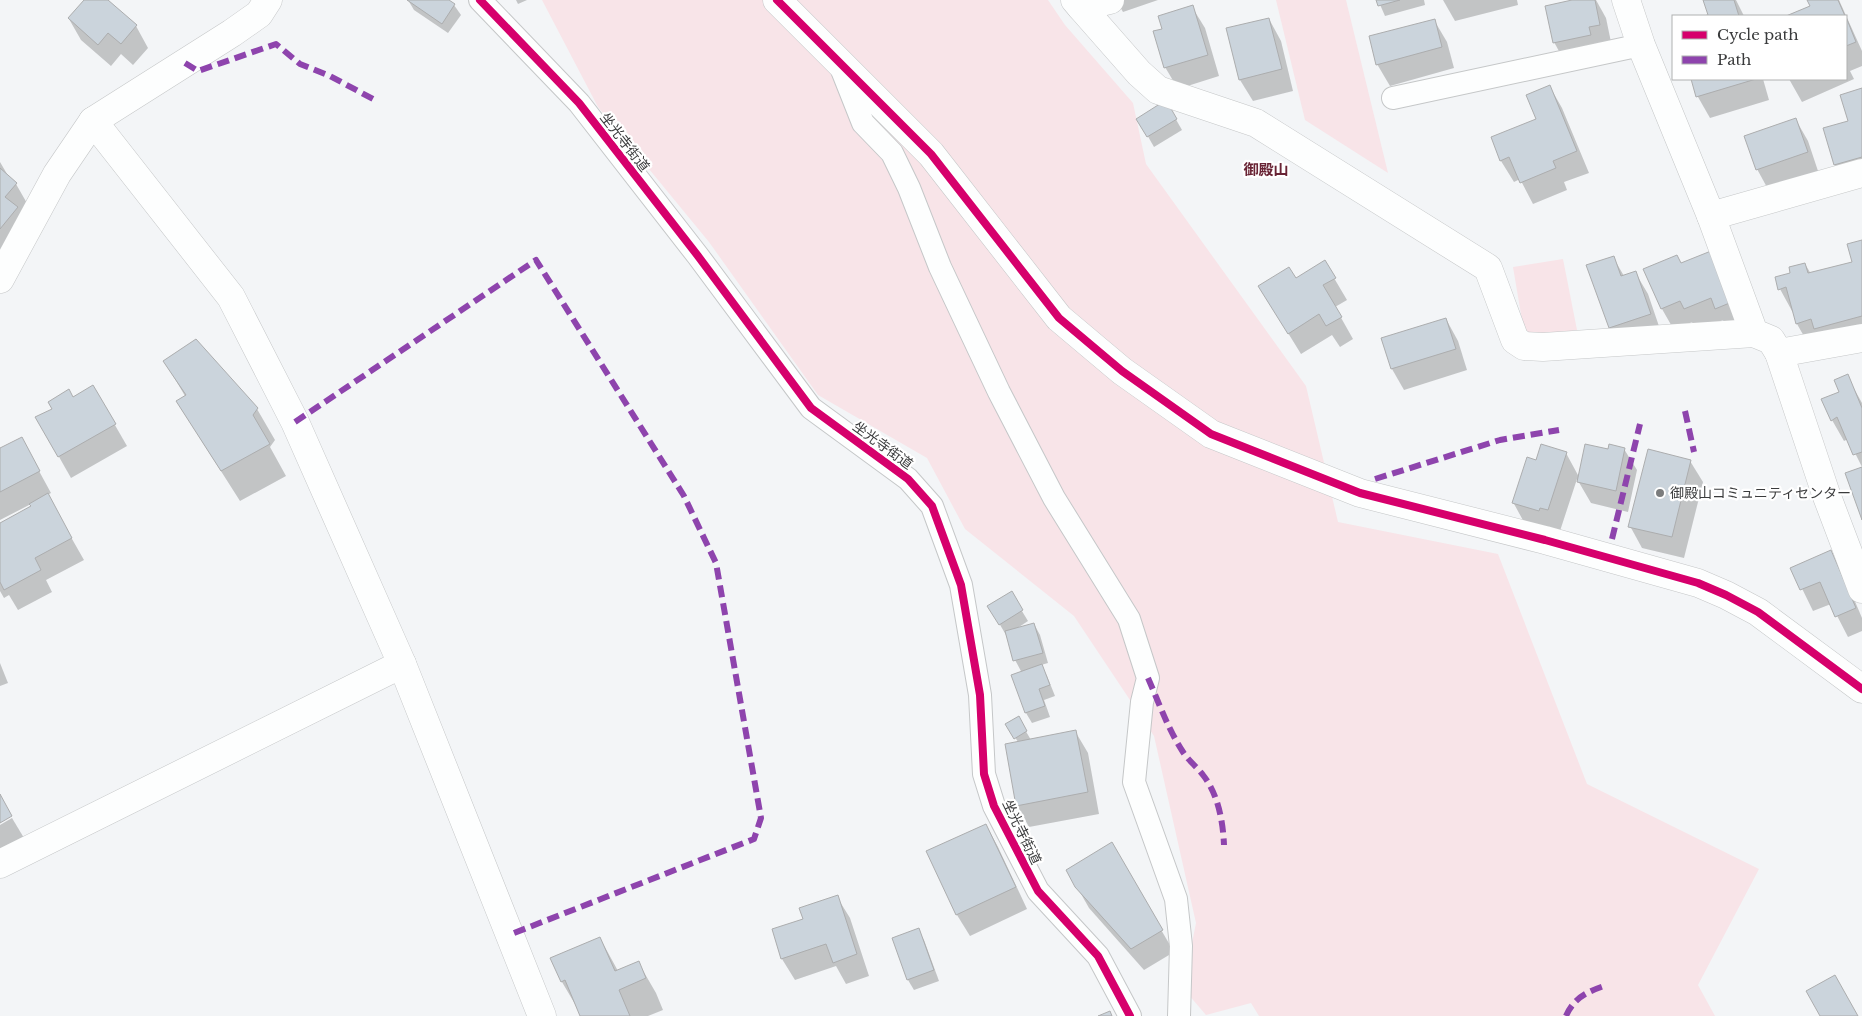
<svg xmlns="http://www.w3.org/2000/svg" width="1862" height="1016" font-family="'Libre Baskerville','Noto Sans JP',serif">
	<style>
		.green { fill: #f8e4e8 }
		.shadow { fill: #0003 }
		.building { fill: #cbd4dc; stroke: #acadae }
		.lines { fill: none; stroke-linecap: round; stroke-linejoin: round }
		.lane-casing { stroke: #c5c7c8; stroke-width: 24 }
		.street-casing { stroke: #c5c7c8; stroke-width: 29 }
		.lane { stroke: #fdfefe; stroke-width: 22 }
		.street { stroke: #fdfefe; stroke-width: 28 }
		.quiet { stroke: #8e44ad; stroke-width: 6; stroke-dasharray: 12 6; stroke-linecap: butt }
		.cycleway-casing { stroke: #fff; stroke-width: 11 }
		.cycleway { stroke: #d6006c; stroke-width: 8 }
		.poi-dot { fill: #7b7c7d; stroke: #fff; stroke-width: 2 }
		.labels { text-anchor: middle; dominant-baseline: central; stroke-width: 4.5; stroke-linejoin: round; paint-order: stroke }
		.street-label { font-size: 14px; fill: #3a3b3c; stroke: #fff }
		.poi-label { font-size: 14px; fill: #3a3b3c; stroke: #fff; text-anchor: start }
		.neighbourhood-label { font-size: 15px; font-weight: bold; fill: #692435; stroke: #fff }
	</style>
	<rect width="100%" height="100%" fill="#f3f5f7"/>
	<g class="green">
		<path d="M542,0H1048L1065,25L1133,103L1146,164L1306,386L1338,522L1498,554L1587,784L1759,869L1698,985L1715,1016H1259L1251,1003L1206,1015L1188,994L1187,968L1196,923L1154,736L1074,616L965,529L927,458L818,395L709,242L598,107Z"/>
		<path d="M1276,0H1346L1388,173L1305,120Z"/>
		<path d="M1563,259L1577,330L1525,338L1513,267Z"/>
	</g>
	<g class="shadow">
		<path d="M85,0H106L136,26L148,48L133,65L121,54L111,66L81,40L69,19Z"/>
		<path d="M408,0H447L454,5L461,15L448,33L414,10Z"/>
		<path d="M516,0H527L518,4Z"/>
		<path d="M1116,0H1158L1123,12Z"/>
		<path d="M1378,0H1424L1425,5L1385,16Z"/>
		<path d="M1443,0H1517L1518,5L1455,21Z"/>
		<path d="M1578,0H1596L1606,18L1612,47L1566,64L1554,42Z"/>
		<path d="M1705,0H1736L1744,16H1707H1709Z"/>
		<path d="M1809,0H1839L1862,51V66L1850,71L1854,79L1802,102L1789,79H1846V16H1789L1811,7Z"/>
		<path d="M1192,7L1205,28L1219,76L1178,89L1165,67L1164,30Z"/>
		<path d="M1269,19L1281,41L1293,91L1253,101L1240,80L1228,29Z"/>
		<path d="M1434,20L1447,42L1454,68L1390,86L1377,64Z"/>
		<path d="M1692,79H1763L1769,100L1710,118L1698,97Z"/>
		<path d="M1550,87L1562,108L1589,173L1564,182L1567,190L1533,204L1520,179L1514,182L1501,161L1492,138L1538,120Z"/>
		<path d="M1862,90V182L1847,186L1835,165Z"/>
		<path d="M1166,102L1182,130L1154,147L1138,119Z"/>
		<path d="M1796,120L1808,141L1819,174L1769,191L1757,169Z"/>
		<path d="M0,162L10,179L16,184L28,205L0,264Z"/>
		<path d="M1862,241V341L1809,345L1797,324L1794,310L1792,311L1780,289L1792,274L1805,264L1811,274L1854,262Z"/>
		<path d="M1710,253L1743,323L1729,329L1723,320L1697,330L1692,322L1674,330L1662,309L1645,270L1681,265Z"/>
		<path d="M1613,257L1624,276L1635,272L1648,294L1662,335L1622,349L1610,327Z"/>
		<path d="M1334,278L1347,300L1335,307L1353,339L1340,347L1332,335L1301,354L1272,307L1295,279Z"/>
		<path d="M1446,319L1458,341L1467,370L1404,390L1392,369L1383,339Z"/>
		<path d="M165,362L257,409L275,440L270,447L286,476L240,501L177,402L185,396Z"/>
		<path d="M1847,376L1862,403V467L1848,439L1844,441L1832,420Z"/>
		<path d="M93,387L127,446L71,478L37,418Z"/>
		<path d="M0,449L33,460L51,493L47,495L84,560L46,580L52,592L18,610L9,595L4,598L0,591V525L33,507L31,504L0,520Z"/>
		<path d="M1624,449L1637,470L1628,512L1591,503L1577,479L1560,531L1525,524L1513,502L1537,462L1566,453L1579,477L1609,450Z"/>
		<path d="M1690,461L1703,482L1684,558L1642,548L1630,526Z"/>
		<path d="M1830,552L1843,573L1862,618V631L1848,637L1831,604L1813,611L1792,568Z"/>
		<path d="M1011,593L1028,621L1016,629L1034,624L1040,635L1048,663L1041,665L1047,676L1055,696L1044,700L1050,717L1032,723L1026,713L1012,676L1022,673L1015,660L1006,635L989,606Z"/>
		<path d="M0,663L8,683L0,686Z"/>
		<path d="M1018,718L1031,740L1075,731L1088,753L1099,814L1029,827L1017,805L1018,742L1007,724Z"/>
		<path d="M12,818L24,838L0,851V825Z"/>
		<path d="M986,825L998,847L1027,909L970,936L957,915L928,852Z"/>
		<path d="M1111,844L1174,952L1144,970L1089,908L1068,871Z"/>
		<path d="M837,897L850,918L869,976L846,984L836,966L795,980L782,959L773,930L805,920Z"/>
		<path d="M918,930L924,940L939,981L914,990L908,980L893,939Z"/>
		<path d="M600,938L618,971L638,962L656,993L663,1010L648,1016H582L562,982L552,959Z"/>
	</g>
	<g class="building">
		<path d="M84,0H108L137,25L121,44L108,33L98,45L68,18Z"/>
		<path d="M407,0H449L455,4L442,24Z"/>
		<path d="M1376,0H1400L1378,6Z"/>
		<path d="M1572,0H1595L1600,25L1589,27L1591,35L1553,43L1545,6Z"/>
		<path d="M1703,0H1734L1739,16H1703L1708,15Z"/>
		<path d="M1807,0H1838L1845,16H1786L1810,6Z"/>
		<path d="M1193,5L1208,55L1164,68L1153,31L1162,29L1158,16Z"/>
		<path d="M1846,17L1856,42L1846,46Z"/>
		<path d="M1269,18L1282,69L1239,80L1226,28Z"/>
		<path d="M1435,19L1442,47L1376,65L1369,36Z"/>
		<path d="M1691,79H1756L1696,97Z"/>
		<path d="M1550,85L1577,151L1553,161L1556,168L1520,183L1509,157L1500,161L1491,137L1536,119L1526,95Z"/>
		<path d="M1862,88V157L1834,165L1823,128L1848,121L1840,95Z"/>
		<path d="M1166,100L1177,119L1147,137L1136,119Z"/>
		<path d="M1796,118L1808,152L1756,170L1744,136Z"/>
		<path d="M0,168L17,183L5,197L18,207L0,229Z"/>
		<path d="M1862,240V316L1814,329L1811,319L1796,324L1786,287L1778,290L1775,277L1790,273L1789,267L1805,263L1808,273L1852,262L1847,244Z"/>
		<path d="M1711,251L1732,302L1715,309L1711,298L1684,309L1680,301L1661,309L1643,269L1677,255L1681,263Z"/>
		<path d="M1614,256L1621,276L1636,271L1651,314L1609,328L1586,265Z"/>
		<path d="M1325,260L1336,278L1323,285L1342,317L1326,326L1319,314L1288,334L1258,286L1289,267L1296,278Z"/>
		<path d="M1446,318L1456,349L1391,369L1381,338Z"/>
		<path d="M196,339L258,408L253,415L270,444L221,471L176,401L186,395L163,361Z"/>
		<path d="M1848,374L1862,408V452L1853,455L1837,417L1831,421L1821,399L1839,392L1834,380Z"/>
		<path d="M93,385L116,424L58,457L35,417L52,409L48,402L69,389L73,397Z"/>
		<path d="M22,437L40,471L0,492V448Z"/>
		<path d="M1541,444L1567,452L1548,510L1540,508L1539,511L1512,503L1527,457L1536,460Z"/>
		<path d="M1585,444L1608,449L1609,444L1625,448L1616,491L1577,482Z"/>
		<path d="M1648,449L1691,460L1672,537L1628,527Z"/>
		<path d="M1862,467V520L1845,473Z"/>
		<path d="M48,493L72,538L35,558L41,570L4,590L0,582V523L31,506L29,504Z"/>
		<path d="M1831,550L1856,608L1835,617L1820,582L1800,590L1790,568Z"/>
		<path d="M1012,591L1023,610L999,625L987,606Z"/>
		<path d="M1034,623L1043,653L1013,661L1005,631Z"/>
		<path d="M1042,664L1050,685L1039,689L1045,706L1025,713L1011,675Z"/>
		<path d="M1019,716L1027,731L1014,739L1005,724Z"/>
		<path d="M1076,730L1088,792L1016,806L1005,744Z"/>
		<path d="M0,794L12,816L0,823Z"/>
		<path d="M986,824L1016,887L956,915L926,851Z"/>
		<path d="M1112,842L1163,930L1131,949L1075,887L1066,870Z"/>
		<path d="M838,895L857,954L833,963L826,944L781,959L772,929L803,919L799,908Z"/>
		<path d="M919,928L934,970L907,980L892,938Z"/>
		<path d="M600,937L615,971L639,961L646,978L619,990L630,1016H580L565,980L561,982L550,958Z"/>
		<path d="M1835,975L1858,1016H1820L1806,991Z"/>
		<path d="M1110,1011L1112,1016H1098Z"/>
	</g>
	<g class="lines">
		<defs>
			<g id="lane">
				<path d="M480,0L579,103L698,256L811,408L908,479L932,506L961,585L980,695L984,774L994,806L1038,891L1098,956L1130,1016"/>
				<path d="M840,65L863,123L892,153L909,188L940,267L999,392L1054,498L1129,619L1148,678L1142,702L1134,782L1176,899L1181,946L1179,1016"/>
				<path d="M1393,98L1641,45"/>
			</g>
			<g id="street">
				<path d="M777,0L931,154L1059,318L1122,371L1211,434L1360,493L1545,540L1698,583L1726,595L1758,612L1862,689"/>
				<path d="M1075,0L1081,7L1110,0"/>
				<path d="M1626,0L1641,45L1711,216L1754,333L1771,340L1779,353L1826,494L1862,589"/>
				<path d="M1081,7L1139,73L1158,90L1256,123L1488,268L1515,340L1524,346L1543,347L1754,333"/>
				<path d="M93,121L231,297L295,422L402,664"/>
				<path d="M1711,216L1862,173"/>
				<path d="M0,279L57,174L93,121L232,33L259,14L268,0"/>
				<path d="M1779,353L1862,338"/>
				<path d="M0,864L402,664L542,1016"/>
			</g>
		</defs>
		<use href="#lane" class="lane-casing"/>
		<use href="#street" class="street-casing"/>
		<use href="#lane" class="lane"/>
		<use href="#street" class="street"/>
		<g class="quiet">
			<path d="M185,63L198,71L276,44L300,64L330,76L373,99"/>
			<path d="M1685,411L1694,452"/>
			<path d="M295,422L536,260L684,496L716,563L761,818L754,839L509,935"/>
			<path d="M1375,479L1500,440L1559,430"/>
			<path d="M1612,539L1640,424"/>
			<path d="M1148,678C1159,703 1168,729 1183,752C1188,760 1197,767 1203,775C1218,794 1223,821 1224,845"/>
			<path d="M1566,1016C1574,997 1589,991 1607,985"/>
		</g>
		<defs>
			<g id="cycleway">
				<path d="M480,0L579,103L698,256L811,408L908,479L932,506L961,585L980,695L984,774L994,806L1038,891L1098,956L1130,1016"/>
				<path d="M777,0L931,154L1059,318L1122,371L1211,434L1360,493L1545,540L1698,583L1726,595L1758,612L1862,689"/>
			</g>
		</defs>
		<use href="#cycleway" class="cycleway-casing"/>
		<use href="#cycleway" class="cycleway"/>
	</g>
	<circle class="poi-dot" cx="1660" cy="493" r="5"/>
	<g class="labels">
		<g class="street-label">
			<text transform="translate(625 142) rotate(52)">坐光寺街道</text>
			<text transform="translate(883 445) rotate(36)">坐光寺街道</text>
			<text transform="translate(1022 832) rotate(64)">坐光寺街道</text>
		</g>
		<g class="poi-label">
			<text x="1670" y="493">御殿山コミュニティセンター</text>
		</g>
		<g class="neighbourhood-label">
			<text x="1266" y="169">御殿山</text>
		</g>
	</g>
	<rect x="1672" y="15" width="175" height="65" fill="#ffffff" stroke="#b0b1b1"/>
	<rect x="1682" y="31" width="25" height="8" fill="#d6006c" stroke="#b0b1b1"/>
	<text x="1717" y="40" font-size="15" fill="#3a3b3c">Cycle path</text>
	<rect x="1682" y="56" width="25" height="8" fill="#8e44ad" stroke="#b0b1b1"/>
	<text x="1717" y="65" font-size="15" fill="#3a3b3c">Path</text>
</svg>
